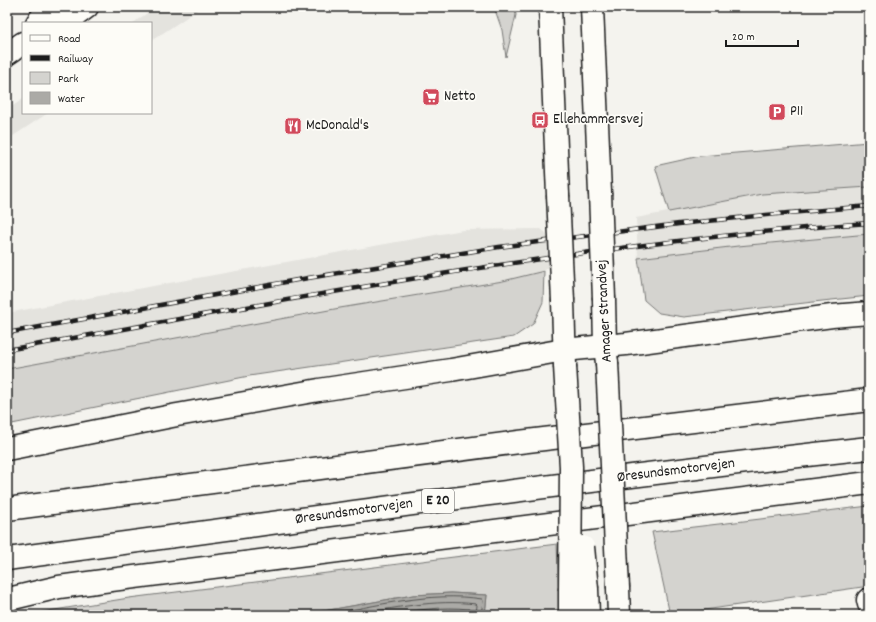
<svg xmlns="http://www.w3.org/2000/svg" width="876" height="622" font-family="Dekko,sans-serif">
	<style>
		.built { fill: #e4e3de }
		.green { fill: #d4d3cf; stroke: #787876 }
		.water { fill: #abaaa6; stroke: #72716f }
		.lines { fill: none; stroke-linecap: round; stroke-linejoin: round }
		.shore { stroke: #555553; stroke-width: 1 }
		.minor-casing { stroke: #1c1c1c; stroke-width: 25 }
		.tertiary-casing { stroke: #1c1c1c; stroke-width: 25 }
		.motorway-casing { stroke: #1c1c1c; stroke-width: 25 }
		.minor { stroke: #fdfcf7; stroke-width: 22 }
		.tertiary { stroke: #fdfcf7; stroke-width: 22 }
		.motorway { stroke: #fdfcf7; stroke-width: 22 }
		.rail-casing { stroke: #1c1c1c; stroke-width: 4.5 }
		.rail { stroke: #fdfcf7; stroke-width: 3; stroke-dasharray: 9; stroke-linecap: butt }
		.tertiary-bridge-casing { stroke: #1c1c1c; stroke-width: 25; stroke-linecap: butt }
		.tertiary-bridge { stroke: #fdfcf7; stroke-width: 22 }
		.labels { text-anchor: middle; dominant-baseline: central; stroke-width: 3.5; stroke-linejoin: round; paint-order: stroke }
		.shield { fill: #fdfcf7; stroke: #605f5e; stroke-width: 1 }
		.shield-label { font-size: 14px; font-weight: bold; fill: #1c1c1c }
		.poi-label { font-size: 15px; fill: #1c1c1c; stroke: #fdfcf7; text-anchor: start }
		.street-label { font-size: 15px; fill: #1c1c1c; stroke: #fdfcf7 }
	</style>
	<rect width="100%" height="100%" fill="#f4f3ee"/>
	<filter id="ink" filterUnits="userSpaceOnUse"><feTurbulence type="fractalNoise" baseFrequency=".025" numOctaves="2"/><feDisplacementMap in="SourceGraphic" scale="8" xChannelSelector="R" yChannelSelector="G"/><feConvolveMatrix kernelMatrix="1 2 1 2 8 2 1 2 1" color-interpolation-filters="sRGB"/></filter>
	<g filter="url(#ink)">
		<g class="built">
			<path d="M156,7H202L151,41V23H133Z"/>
			<path d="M23,99V113H48L7,140V110Z"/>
			<path d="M869,187V234L738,246L638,258L636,218L762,194Z"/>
			<path d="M541,229L547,234L549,267L544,271L503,281L340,308L7,369V313L164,284L463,230Z"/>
		</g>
		<g class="green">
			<path d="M494,7H515L516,15L506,57L502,30Z"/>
			<path d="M869,142V187L762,194L669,212L655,166L700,156Z"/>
			<path d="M869,234V296L822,301L684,317L659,313L644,300L638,258L738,246Z"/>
			<path d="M544,271L543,302L533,324L514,337L249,376L7,425V369L340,308L503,281Z"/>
			<path d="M869,506V586L670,615L652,532Z"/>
			<path d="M557,544L559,602V615H485L487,595L451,593L413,595L318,612L296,615H34L42,612L129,598Z"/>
		</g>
		<path class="water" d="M451,593L487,595L485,615H296L318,612L413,595Z"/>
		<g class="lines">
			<g class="shore">
				<path d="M325,615C375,606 431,591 482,599L483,601L481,615"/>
				<path d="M354,615C394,608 435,599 476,604L477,605L476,615"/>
				<path d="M388,615C415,610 442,606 469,609L470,611V615"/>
			</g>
			<defs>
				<path id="minor" d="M868,600L869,604"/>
				<g id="tertiary">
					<path d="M550,7L558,195"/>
					<path d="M592,7L600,193"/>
					<path d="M37,23L44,14L53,7"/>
					<path d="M62,23L75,16L87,7"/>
					<path d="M7,54L23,43"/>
					<path d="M604,299L605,346L607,363"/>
					<path d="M563,301L565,366"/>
					<path d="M618,588L619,615"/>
					<path d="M587,589L588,615"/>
					<path d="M570,615V590"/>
				</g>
				<g id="motorway">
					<path d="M7,449L177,415L319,390L451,370L564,350L626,344L832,316L869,313"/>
					<path d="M7,509L519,442L869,400"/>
					<path d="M7,559C294,520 581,480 869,448"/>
					<path d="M7,600L13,598L59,587L103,581L869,483"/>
				</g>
			</defs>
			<use href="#minor" class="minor-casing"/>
			<use href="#tertiary" class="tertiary-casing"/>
			<use href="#motorway" class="motorway-casing"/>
			<use href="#minor" class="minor"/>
			<use href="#tertiary" class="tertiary"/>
			<use href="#motorway" class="motorway"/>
			<defs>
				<g id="rail">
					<path d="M7,333L308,278L499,247L679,224L766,215L869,206"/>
					<path d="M7,350C293,299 579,243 869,223"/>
				</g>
			</defs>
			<use href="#rail" class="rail-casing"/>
			<use href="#rail" class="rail"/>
			<defs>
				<g id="tertiary-bridge">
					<path d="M600,193L604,299"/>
					<path d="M558,195L563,301"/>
					<path d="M607,363L618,588"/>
					<path d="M565,366L571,467L570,590"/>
					<path d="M583,547L587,589"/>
				</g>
			</defs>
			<use href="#tertiary-bridge" class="tertiary-bridge-casing"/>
			<use href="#tertiary-bridge" class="tertiary-bridge"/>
		</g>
	</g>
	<defs>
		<symbol id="supermarket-square" viewBox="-11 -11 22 22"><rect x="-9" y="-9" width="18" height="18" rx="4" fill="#d1495b" stroke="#fdfcf7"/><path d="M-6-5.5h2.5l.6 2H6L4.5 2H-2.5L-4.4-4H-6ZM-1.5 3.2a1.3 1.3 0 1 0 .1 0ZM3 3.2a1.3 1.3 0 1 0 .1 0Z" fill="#fff"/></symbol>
		<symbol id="parking-square" viewBox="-11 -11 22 22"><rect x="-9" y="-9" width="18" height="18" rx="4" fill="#d1495b" stroke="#fdfcf7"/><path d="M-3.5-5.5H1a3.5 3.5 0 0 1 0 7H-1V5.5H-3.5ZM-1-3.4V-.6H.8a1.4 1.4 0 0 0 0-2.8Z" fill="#fff"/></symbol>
		<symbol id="bus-square" viewBox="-11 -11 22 22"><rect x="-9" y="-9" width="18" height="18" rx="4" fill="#d1495b" stroke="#fdfcf7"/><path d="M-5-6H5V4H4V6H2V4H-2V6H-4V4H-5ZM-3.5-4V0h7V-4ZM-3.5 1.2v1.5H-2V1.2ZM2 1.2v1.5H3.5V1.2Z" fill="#fff"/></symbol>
		<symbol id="restaurant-square" viewBox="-11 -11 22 22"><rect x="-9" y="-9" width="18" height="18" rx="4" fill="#d1495b" stroke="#fdfcf7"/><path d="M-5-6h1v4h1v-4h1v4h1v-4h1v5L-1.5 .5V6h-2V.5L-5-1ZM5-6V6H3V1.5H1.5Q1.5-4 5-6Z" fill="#fff"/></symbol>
	</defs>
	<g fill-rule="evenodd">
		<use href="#supermarket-square" x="421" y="87" width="20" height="20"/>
		<use href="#parking-square" x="767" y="102" width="20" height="20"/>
		<use href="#bus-square" x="530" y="110" width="20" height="20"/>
		<use href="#restaurant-square" x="283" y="116" width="20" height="20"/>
	</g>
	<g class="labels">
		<rect class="shield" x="422" y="489" width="32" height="24" rx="3"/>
		<g class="shield-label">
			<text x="438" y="501">E 20</text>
		</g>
		<g class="poi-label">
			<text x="444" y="97">Netto</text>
			<text x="790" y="112">P11</text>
			<text x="553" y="120">Ellehammersvej</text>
			<text x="306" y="126">McDonald's</text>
		</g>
		<g class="street-label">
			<text transform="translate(605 311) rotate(-93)">Amager Strandvej</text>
			<text transform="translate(676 471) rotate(-7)">Øresundsmotorvejen</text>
			<text transform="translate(354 512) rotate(-8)">Øresundsmotorvejen</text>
		</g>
	</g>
	<rect width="876" height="622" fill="none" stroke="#fdfcf7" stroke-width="24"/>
	<rect x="12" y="12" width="852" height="598" fill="none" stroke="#1c1c1c" stroke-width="1.5" filter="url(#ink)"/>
	<rect x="22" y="22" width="130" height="92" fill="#fdfcf7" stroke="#a3a29f"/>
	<rect x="30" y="35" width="20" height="6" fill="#fdfcf7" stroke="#a3a29f"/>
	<text x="58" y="42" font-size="12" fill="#1c1c1c">Road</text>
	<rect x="30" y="55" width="20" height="6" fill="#1c1c1c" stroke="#a3a29f"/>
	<text x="58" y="62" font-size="12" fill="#1c1c1c">Railway</text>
	<rect x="30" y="72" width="20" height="12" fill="#d4d3cf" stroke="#a3a29f"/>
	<text x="58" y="82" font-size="12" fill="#1c1c1c">Park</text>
	<rect x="30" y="92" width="20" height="12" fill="#abaaa6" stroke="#a3a29f"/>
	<text x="58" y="102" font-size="12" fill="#1c1c1c">Water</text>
	<path d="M726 40v6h72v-6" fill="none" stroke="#1c1c1c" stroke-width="2"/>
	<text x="732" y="40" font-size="12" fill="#1c1c1c" stroke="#fdfcf7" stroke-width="3" paint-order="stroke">20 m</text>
</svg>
